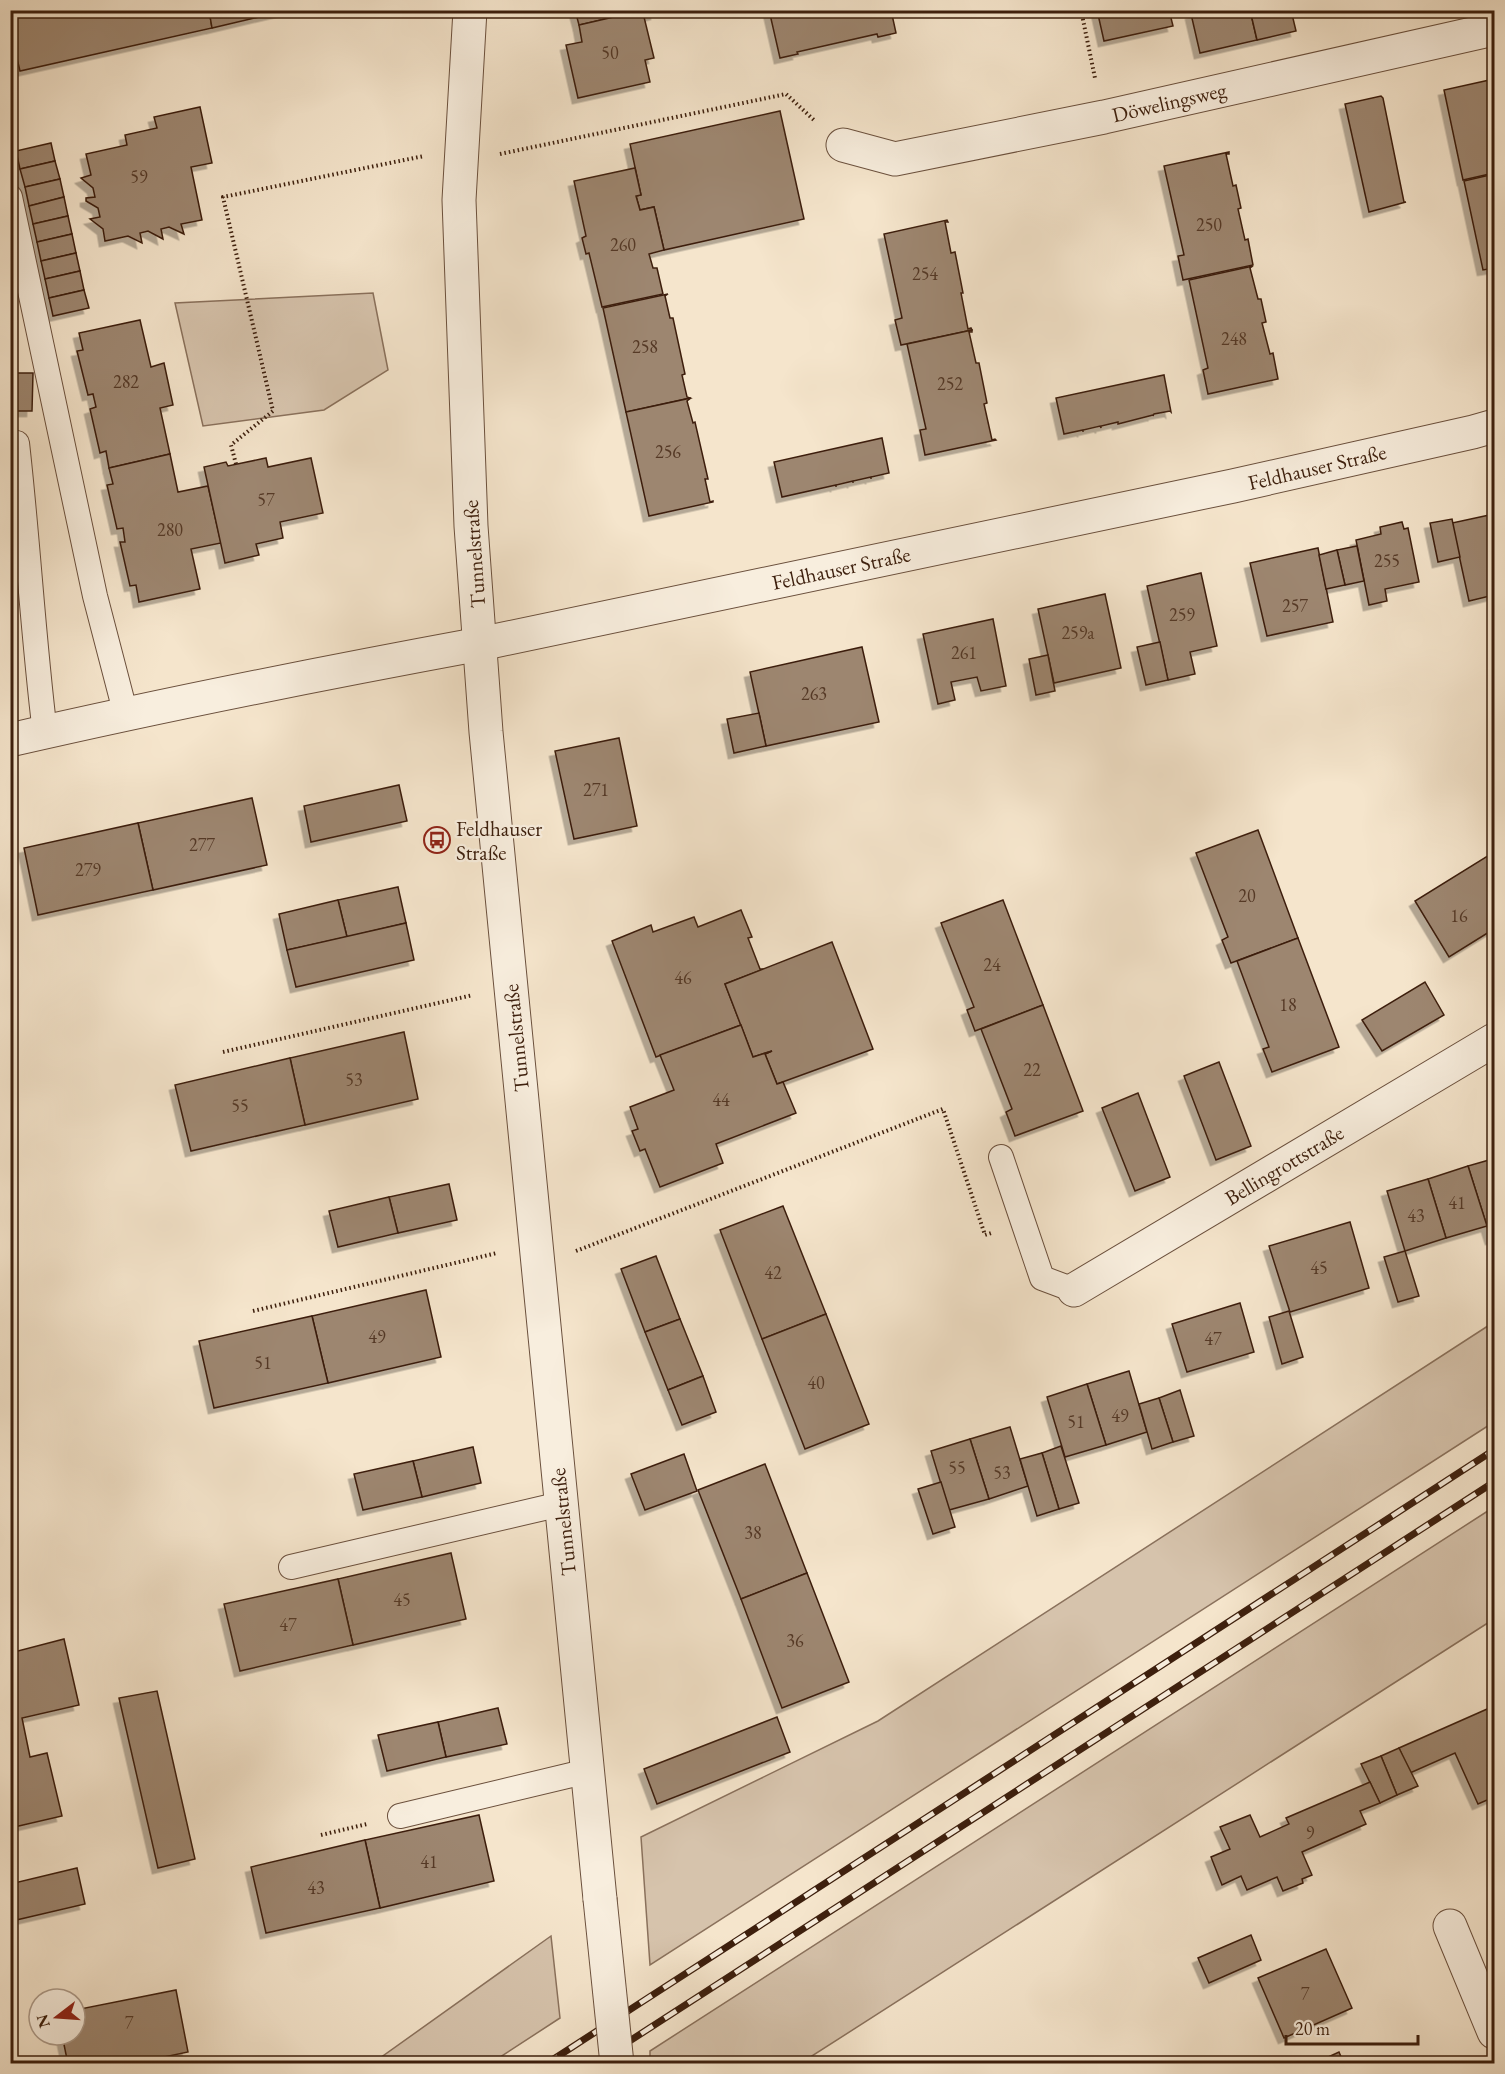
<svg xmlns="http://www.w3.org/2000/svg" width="1505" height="2074" font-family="'EB Garamond',serif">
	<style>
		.green { fill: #d6c3ac; stroke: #8a715c; stroke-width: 1.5 }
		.building { fill: #9d8670; stroke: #3d1f0d; stroke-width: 1.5; filter: url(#shadow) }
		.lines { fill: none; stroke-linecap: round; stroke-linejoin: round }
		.service-casing { stroke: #6b503d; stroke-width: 26 }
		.minor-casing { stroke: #6b503d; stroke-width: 35 }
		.tertiary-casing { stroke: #6b503d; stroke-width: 35 }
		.path { stroke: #3d1f0d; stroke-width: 4; stroke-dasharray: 1.5 3; stroke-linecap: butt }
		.service { stroke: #f8eede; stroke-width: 24 }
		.minor { stroke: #f8eede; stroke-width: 33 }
		.tertiary { stroke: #f8eede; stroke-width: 33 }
		.rail-casing { stroke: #3d1f0d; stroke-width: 7 }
		.rail { stroke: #f8eede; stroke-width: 4.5; stroke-dasharray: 14; stroke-linecap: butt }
		.tertiary-bridge-casing { stroke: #6b503d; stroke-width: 35; stroke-linecap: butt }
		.tertiary-bridge { stroke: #f8eede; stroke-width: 33 }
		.labels { text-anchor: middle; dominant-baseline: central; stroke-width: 4.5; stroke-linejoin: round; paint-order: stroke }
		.number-label { font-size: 18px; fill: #553926 }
		.street-label { font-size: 21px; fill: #3d1f0d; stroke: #f8eede }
		.poi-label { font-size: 21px; fill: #3d1f0d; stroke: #f8eede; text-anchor: start }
	</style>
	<defs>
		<filter id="shadow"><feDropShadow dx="-5.5" dy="5.5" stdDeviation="0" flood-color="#0004"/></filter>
	</defs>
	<rect width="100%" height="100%" fill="#f5e5cc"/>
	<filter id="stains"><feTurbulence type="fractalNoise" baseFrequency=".00333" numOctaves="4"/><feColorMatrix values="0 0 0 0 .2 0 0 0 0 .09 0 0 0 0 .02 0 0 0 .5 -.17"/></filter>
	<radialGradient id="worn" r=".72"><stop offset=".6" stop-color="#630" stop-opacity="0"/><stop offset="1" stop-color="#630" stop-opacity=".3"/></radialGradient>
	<g class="green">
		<path d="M373,293L388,370L324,410L203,426L175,303Z"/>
		<path d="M1494,1322V1422L650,1965L641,1837L878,1721Z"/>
		<path d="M1494,1507V1619L801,2063H650V2051Z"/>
		<path d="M551,1936L560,2018L491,2063H373Z"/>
	</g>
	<g class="building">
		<path d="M10,10H209L212,28L20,71L10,29Z"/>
		<path d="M209,10H289L212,28Z"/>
		<path d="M575,10H644L579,25Z"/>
		<path d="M644,10H655L656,14L644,17L654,58L645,60L650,82L578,98L566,45L582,42L579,25Z"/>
		<path d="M769,10H891L896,33L878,37L877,34L797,52L798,54L780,58Z"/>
		<path d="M1097,10H1169L1173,26L1104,41Z"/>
		<path d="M1208,10H1250L1257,40L1200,53L1191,14Z"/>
		<path d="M1250,10H1291L1296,31L1257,40Z"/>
		<path d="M1494,79V173L1463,180L1444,90Z"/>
		<path d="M1381,96L1383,98L1404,202H1406L1369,212L1345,104Z"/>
		<path d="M200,107L212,163L191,167L202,220L181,224L184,234L169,227L161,229L163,239L148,231L140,233L142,243L128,236L105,241L103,229L90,219L100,217L98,208L86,201V198L95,197L93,188L81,178L91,175L86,154L127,145L125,135L157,128L154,117Z"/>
		<path d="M780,111L804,219L664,250L654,207L640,210L636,196L641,195L630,144Z"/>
		<path d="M10,126L16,151L10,152Z"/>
		<path d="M51,143L55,161L20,169L16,151Z"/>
		<path d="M1229,152V154H1226L1233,186L1236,185L1241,208L1238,209L1245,240L1248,239L1253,265L1183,280L1178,256L1184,255L1164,166Z"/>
		<path d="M55,161L60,179L25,187L20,169Z"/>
		<path d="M635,168L641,195L636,196L640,210L654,207L664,250L649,254L653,268H657L663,294L602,307L589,253L586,254L582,238L586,236L574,181Z"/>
		<path d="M1494,174V268L1483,270L1464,181Z"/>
		<path d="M60,179L64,197L29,206L25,187Z"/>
		<path d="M64,197L68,216L33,224L29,206Z"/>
		<path d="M68,216L72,234L37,242L33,224Z"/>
		<path d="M947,220L948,222H945L951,253L955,252L963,293H961L968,329L971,328L972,330L901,345L895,320L902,318L884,234Z"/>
		<path d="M72,234L76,253L41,261L37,242Z"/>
		<path d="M76,253L80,271L45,279L41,261Z"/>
		<path d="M1253,266L1250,268L1258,299H1261L1266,322L1262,323L1270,354L1273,353L1278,379L1208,394L1203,370L1208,368L1189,280Z"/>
		<path d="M80,271L84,290L49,298L45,279Z"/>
		<path d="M84,290L89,308L53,316L49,298Z"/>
		<path d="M668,294L665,296L670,318H673L685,374L682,375L687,397L690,398L626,412L603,308Z"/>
		<path d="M140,320L151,367L164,363L173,405L160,408L170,454L109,468L106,451L100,453L90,409L96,407L93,394L88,395L77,351L83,350L79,333Z"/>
		<path d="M972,330V332H969L976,363H979L987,403L984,404L992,440L995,439L996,440L925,455L920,430L926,429L907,344Z"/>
		<path d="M10,373H33L32,411H10Z"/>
		<path d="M1164,375L1171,412L1170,411L1154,414L1153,416V415L1118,424V422L1101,426V428L1100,426L1083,430V432V430L1064,434L1056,398Z"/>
		<path d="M691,398L687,401L693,423L695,422L708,479H705L710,502L713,501V502L649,516L626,412Z"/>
		<path d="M882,438L889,473L871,477V479V477L853,481V483V481L836,485V487V485L782,497L774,462Z"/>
		<path d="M170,454L178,492L208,486L221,543L191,549L200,589L139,602L136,585L130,586L120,542H125L123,528L117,529L107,485L113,484L109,468Z"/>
		<path d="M266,458L268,467L311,458L323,513L280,522L283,538L256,544L259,555L225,563L204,467L226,462L228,466Z"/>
		<path d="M1494,514V595L1469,601L1452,523Z"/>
		<path d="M1452,519L1460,557L1438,562L1430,523Z"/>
		<path d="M1402,522L1404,529L1408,528L1419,582L1385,589L1387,601L1369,605L1356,540L1381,534L1380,527Z"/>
		<path d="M1357,546L1364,581L1345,585L1337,550Z"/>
		<path d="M1318,548L1333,622L1267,636L1250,563Z"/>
		<path d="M1337,550L1345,585L1326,589L1319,555Z"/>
		<path d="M1201,573L1217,646L1190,652L1195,674L1168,680L1147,586Z"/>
		<path d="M1105,594L1121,668L1054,683L1038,609Z"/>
		<path d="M993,619L1006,686L981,691L977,677L951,682L955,700L938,704L923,634Z"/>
		<path d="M1160,642L1168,680L1146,685L1137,647Z"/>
		<path d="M862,647L879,722L766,746L750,672Z"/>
		<path d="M1048,655L1055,691L1036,695L1029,659Z"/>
		<path d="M759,713L766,746L734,753L727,719Z"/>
		<path d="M619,738L637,826L574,839L555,751Z"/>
		<path d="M399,785L407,821L311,842L304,806Z"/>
		<path d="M252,798L267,865L153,890L138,823Z"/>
		<path d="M138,823L153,890L38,915L24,848Z"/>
		<path d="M1258,830L1298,938L1231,963L1222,940L1228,937L1196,853Z"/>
		<path d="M1494,852V929L1449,957L1415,901Z"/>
		<path d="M398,887L406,923L347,937L338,900Z"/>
		<path d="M338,900L347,937L287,950L279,914Z"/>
		<path d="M1003,900L1043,1005L975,1031L967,1010L974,1007L941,923Z"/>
		<path d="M741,910L752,937L748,938L760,969H764L725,984L741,1025L656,1057L612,941L651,925L653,932L694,917L698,927Z"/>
		<path d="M406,923L414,960L296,987L287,950Z"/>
		<path d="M1298,938L1339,1047L1272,1072L1263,1049L1269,1047L1237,961Z"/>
		<path d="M832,942L873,1049L777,1084L765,1054L772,1051L753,1057L725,984Z"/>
		<path d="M1425,982L1444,1015L1382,1051L1362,1020Z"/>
		<path d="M1043,1005L1083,1111L1015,1136L1006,1112L1012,1109L981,1029Z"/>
		<path d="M741,1025L753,1057L772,1051L765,1054L777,1084L783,1082L796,1113L716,1144L723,1163L660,1187L645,1149L640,1151L632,1131L638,1129L630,1107L674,1090L660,1055Z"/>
		<path d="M404,1032L418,1099L305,1125L290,1058Z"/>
		<path d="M290,1058L305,1125L191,1151L175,1085Z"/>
		<path d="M1219,1062L1251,1146L1216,1160L1184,1076Z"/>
		<path d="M1138,1093L1170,1177L1135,1191L1102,1108Z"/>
		<path d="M1489,1160L1494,1178V1238L1491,1239L1468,1166Z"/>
		<path d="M1468,1166L1487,1226L1446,1238L1428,1179Z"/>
		<path d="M1428,1179L1446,1238L1405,1251L1387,1191Z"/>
		<path d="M449,1184L457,1220L398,1233L389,1197Z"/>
		<path d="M389,1197L398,1233L338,1247L329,1211Z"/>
		<path d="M783,1206L826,1314L762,1339L720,1230Z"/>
		<path d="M1350,1222L1369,1288L1290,1312L1269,1246Z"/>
		<path d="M1405,1251L1419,1296L1398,1302L1384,1257Z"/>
		<path d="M656,1256L680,1319L645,1332L621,1269Z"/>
		<path d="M426,1290L441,1357L328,1383L312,1316Z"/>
		<path d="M1240,1303L1254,1352L1187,1372L1172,1324Z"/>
		<path d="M1289,1311L1303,1357L1282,1364L1269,1317Z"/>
		<path d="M826,1314L869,1424L805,1449L762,1339Z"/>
		<path d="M312,1316L328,1383L214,1408L199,1341Z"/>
		<path d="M680,1319L703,1376L668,1390L645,1332Z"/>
		<path d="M1129,1371L1147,1432L1106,1445L1087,1384Z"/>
		<path d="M703,1376L716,1412L682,1425L668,1390Z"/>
		<path d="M1087,1384L1106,1445L1065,1457L1047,1397Z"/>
		<path d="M1180,1390L1194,1436L1173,1442L1159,1398Z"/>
		<path d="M1159,1398L1173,1442L1152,1449L1139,1404Z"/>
		<path d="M1010,1427L1028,1486L989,1499L970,1439Z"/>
		<path d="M970,1439L989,1499L949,1510L931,1451Z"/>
		<path d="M1061,1446L1079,1503L1059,1509L1042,1453Z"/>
		<path d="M473,1447L481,1483L422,1497L413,1461Z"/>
		<path d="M1042,1453L1059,1509L1037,1516L1020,1459Z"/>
		<path d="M684,1454L697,1491L645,1510L631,1474Z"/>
		<path d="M413,1461L422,1497L363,1510L354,1474Z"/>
		<path d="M765,1464L807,1573L741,1599L698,1490Z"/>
		<path d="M941,1482L955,1527L933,1534L918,1489Z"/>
		<path d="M451,1553L466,1619L353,1645L338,1579Z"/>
		<path d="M807,1573L849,1682L782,1708L741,1599Z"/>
		<path d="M338,1579L353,1645L240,1671L224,1604Z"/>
		<path d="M64,1639L79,1705L22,1718L30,1757L47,1753L62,1816L10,1828V1653Z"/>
		<path d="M157,1691L195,1859L158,1868L119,1698Z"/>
		<path d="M1494,1706V1797L1478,1804L1455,1753L1410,1773L1399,1748Z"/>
		<path d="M498,1708L507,1744L446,1757L438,1722Z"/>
		<path d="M777,1717L790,1752L657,1804L644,1769Z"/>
		<path d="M438,1722L446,1757L387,1771L378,1735Z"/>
		<path d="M1399,1748L1418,1786L1397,1795L1381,1756Z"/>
		<path d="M1381,1756L1397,1795L1380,1803L1361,1764Z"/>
		<path d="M1370,1782L1380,1803L1360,1811L1366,1824L1302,1852L1312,1875L1302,1879L1303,1883L1283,1891L1277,1877L1247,1890L1241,1876L1222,1885L1211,1857L1230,1849L1220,1827L1250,1815L1260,1837L1289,1824L1286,1818Z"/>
		<path d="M479,1815L494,1881L380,1908L365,1840Z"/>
		<path d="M365,1840L380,1908L266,1933L251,1867Z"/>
		<path d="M77,1868L85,1904L12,1921L10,1884Z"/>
		<path d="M1251,1935L1261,1960L1209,1983L1198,1958Z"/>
		<path d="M1326,1949L1352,2008L1284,2038L1258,1978Z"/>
		<path d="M176,1990L188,2052L131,2064H68L62,2035H75V2010Z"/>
		<path d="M1339,2052L1344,2064H1313Z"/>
	</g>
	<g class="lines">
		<defs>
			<g id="service">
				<path d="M10,197L95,596L126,715"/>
				<path d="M10,442L17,443C28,540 33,636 45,733"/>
				<path d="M1001,1157L1042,1278L1074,1290"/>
				<path d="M291,1567L561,1504"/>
				<path d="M400,1816L588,1771"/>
			</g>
			<g id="minor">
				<path d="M843,145L895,159L1104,117L1494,29"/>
				<path d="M10,740C166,704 323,673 480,644"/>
				<path d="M1074,1290L1494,1040"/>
				<path d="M1450,1926L1494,2032"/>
			</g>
			<g id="tertiary">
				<path d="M470,10L459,200L471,526L486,732L600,1899"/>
				<path d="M480,644L1233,486L1473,432L1494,426"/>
			</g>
		</defs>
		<use href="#service" class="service-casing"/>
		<use href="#minor" class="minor-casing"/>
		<use href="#tertiary" class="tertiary-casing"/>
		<g class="path">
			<path d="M1081,10L1095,78"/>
			<path d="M500,154L786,94L815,121"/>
			<path d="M236,464L231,445L273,411L223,197L424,156"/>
			<path d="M223,1052L473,995"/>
			<path d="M576,1251L943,1109L985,1235L991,1233"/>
			<path d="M253,1311L497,1253"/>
			<path d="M321,1835L367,1824"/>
		</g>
		<use href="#service" class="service"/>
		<use href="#minor" class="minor"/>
		<use href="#tertiary" class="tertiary"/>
		<defs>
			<g id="rail">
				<path d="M546,2064L1494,1450"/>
				<path d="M594,2064L1494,1482"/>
			</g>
		</defs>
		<use href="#rail" class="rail-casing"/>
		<use href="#rail" class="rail"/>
		<defs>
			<path id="tertiary-bridge" d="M600,1899L617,2064"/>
		</defs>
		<use href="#tertiary-bridge" class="tertiary-bridge-casing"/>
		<use href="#tertiary-bridge" class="tertiary-bridge"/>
	</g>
	<defs>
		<symbol id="bus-ring" viewBox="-11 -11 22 22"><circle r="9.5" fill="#f8eede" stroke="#8f2418" stroke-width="1.5"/><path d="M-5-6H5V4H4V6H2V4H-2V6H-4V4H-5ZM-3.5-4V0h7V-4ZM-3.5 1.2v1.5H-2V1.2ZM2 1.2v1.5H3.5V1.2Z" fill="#8f2418"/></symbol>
	</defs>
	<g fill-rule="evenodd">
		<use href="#bus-ring" x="422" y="825" width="30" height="30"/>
	</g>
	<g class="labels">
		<g class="number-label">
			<text x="610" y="52">50</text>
			<text x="139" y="176">59</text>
			<text x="1209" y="224">250</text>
			<text x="623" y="244">260</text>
			<text x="925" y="273">254</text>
			<text x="1234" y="338">248</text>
			<text x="645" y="346">258</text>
			<text x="126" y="381">282</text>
			<text x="950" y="383">252</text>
			<text x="668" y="451">256</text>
			<text x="266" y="499">57</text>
			<text x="170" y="529">280</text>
			<text x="1387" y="560">255</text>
			<text x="1295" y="605">257</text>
			<text x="1182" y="614">259</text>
			<text x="1078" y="632">259a</text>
			<text x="964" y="652">261</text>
			<text x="814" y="693">263</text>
			<text x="596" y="789">271</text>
			<text x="202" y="844">277</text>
			<text x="88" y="869">279</text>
			<text x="1247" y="895">20</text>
			<text x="1459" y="915">16</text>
			<text x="992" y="964">24</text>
			<text x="683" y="977">46</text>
			<text x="1288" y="1004">18</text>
			<text x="1032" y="1069">22</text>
			<text x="354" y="1079">53</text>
			<text x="721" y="1099">44</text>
			<text x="240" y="1105">55</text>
			<text x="1457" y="1202">41</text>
			<text x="1416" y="1215">43</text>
			<text x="1319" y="1267">45</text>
			<text x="773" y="1272">42</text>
			<text x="377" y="1336">49</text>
			<text x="1213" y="1338">47</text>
			<text x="263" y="1362">51</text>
			<text x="816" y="1382">40</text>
			<text x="1120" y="1415">49</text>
			<text x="1076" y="1421">51</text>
			<text x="957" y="1467">55</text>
			<text x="1002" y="1472">53</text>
			<text x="753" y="1532">38</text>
			<text x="402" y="1599">45</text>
			<text x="288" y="1624">47</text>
			<text x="795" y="1640">36</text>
			<text x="1310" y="1832">9</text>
			<text x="429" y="1861">41</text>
			<text x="316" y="1887">43</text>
			<text x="1305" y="1993">7</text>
			<text x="129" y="2022">7</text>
		</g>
		<g class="street-label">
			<text transform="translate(1169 102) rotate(-13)">Döwelingsweg</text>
			<text transform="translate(1317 467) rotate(-13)">Feldhauser Straße</text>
			<text transform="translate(474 554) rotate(-94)">Tunnelstraße</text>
			<text transform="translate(841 568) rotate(-12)">Feldhauser Straße</text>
			<text transform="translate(516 1038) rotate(-96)">Tunnelstraße</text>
			<text transform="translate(1284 1165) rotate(-31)">Bellingrottstraße</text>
			<text transform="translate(563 1522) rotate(-96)">Tunnelstraße</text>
		</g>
		<g class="poi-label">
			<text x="456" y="828">Feldhauser<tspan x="456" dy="24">Straße</tspan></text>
		</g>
	</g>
	<rect width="1505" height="2074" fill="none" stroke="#f5e5cc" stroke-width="36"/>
	<rect x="12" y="12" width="1481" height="2050" fill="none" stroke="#3d1f0d" stroke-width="3"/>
	<rect x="18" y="18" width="1469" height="2038" fill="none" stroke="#3d1f0d" stroke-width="1.5"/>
	<g transform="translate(57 2017) rotate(253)"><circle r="28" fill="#f8eede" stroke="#ad9b8a" stroke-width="1.5"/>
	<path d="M0-4.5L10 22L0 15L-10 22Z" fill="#8f2418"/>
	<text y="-9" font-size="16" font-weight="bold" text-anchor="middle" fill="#3d1f0d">N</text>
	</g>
	<path d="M1286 2035v9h132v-9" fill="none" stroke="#3d1f0d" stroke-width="3"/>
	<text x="1295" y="2035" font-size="18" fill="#3d1f0d" stroke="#f8eede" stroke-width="4.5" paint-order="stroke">20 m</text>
	<rect width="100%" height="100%" filter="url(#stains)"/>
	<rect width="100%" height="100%" fill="url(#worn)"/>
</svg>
